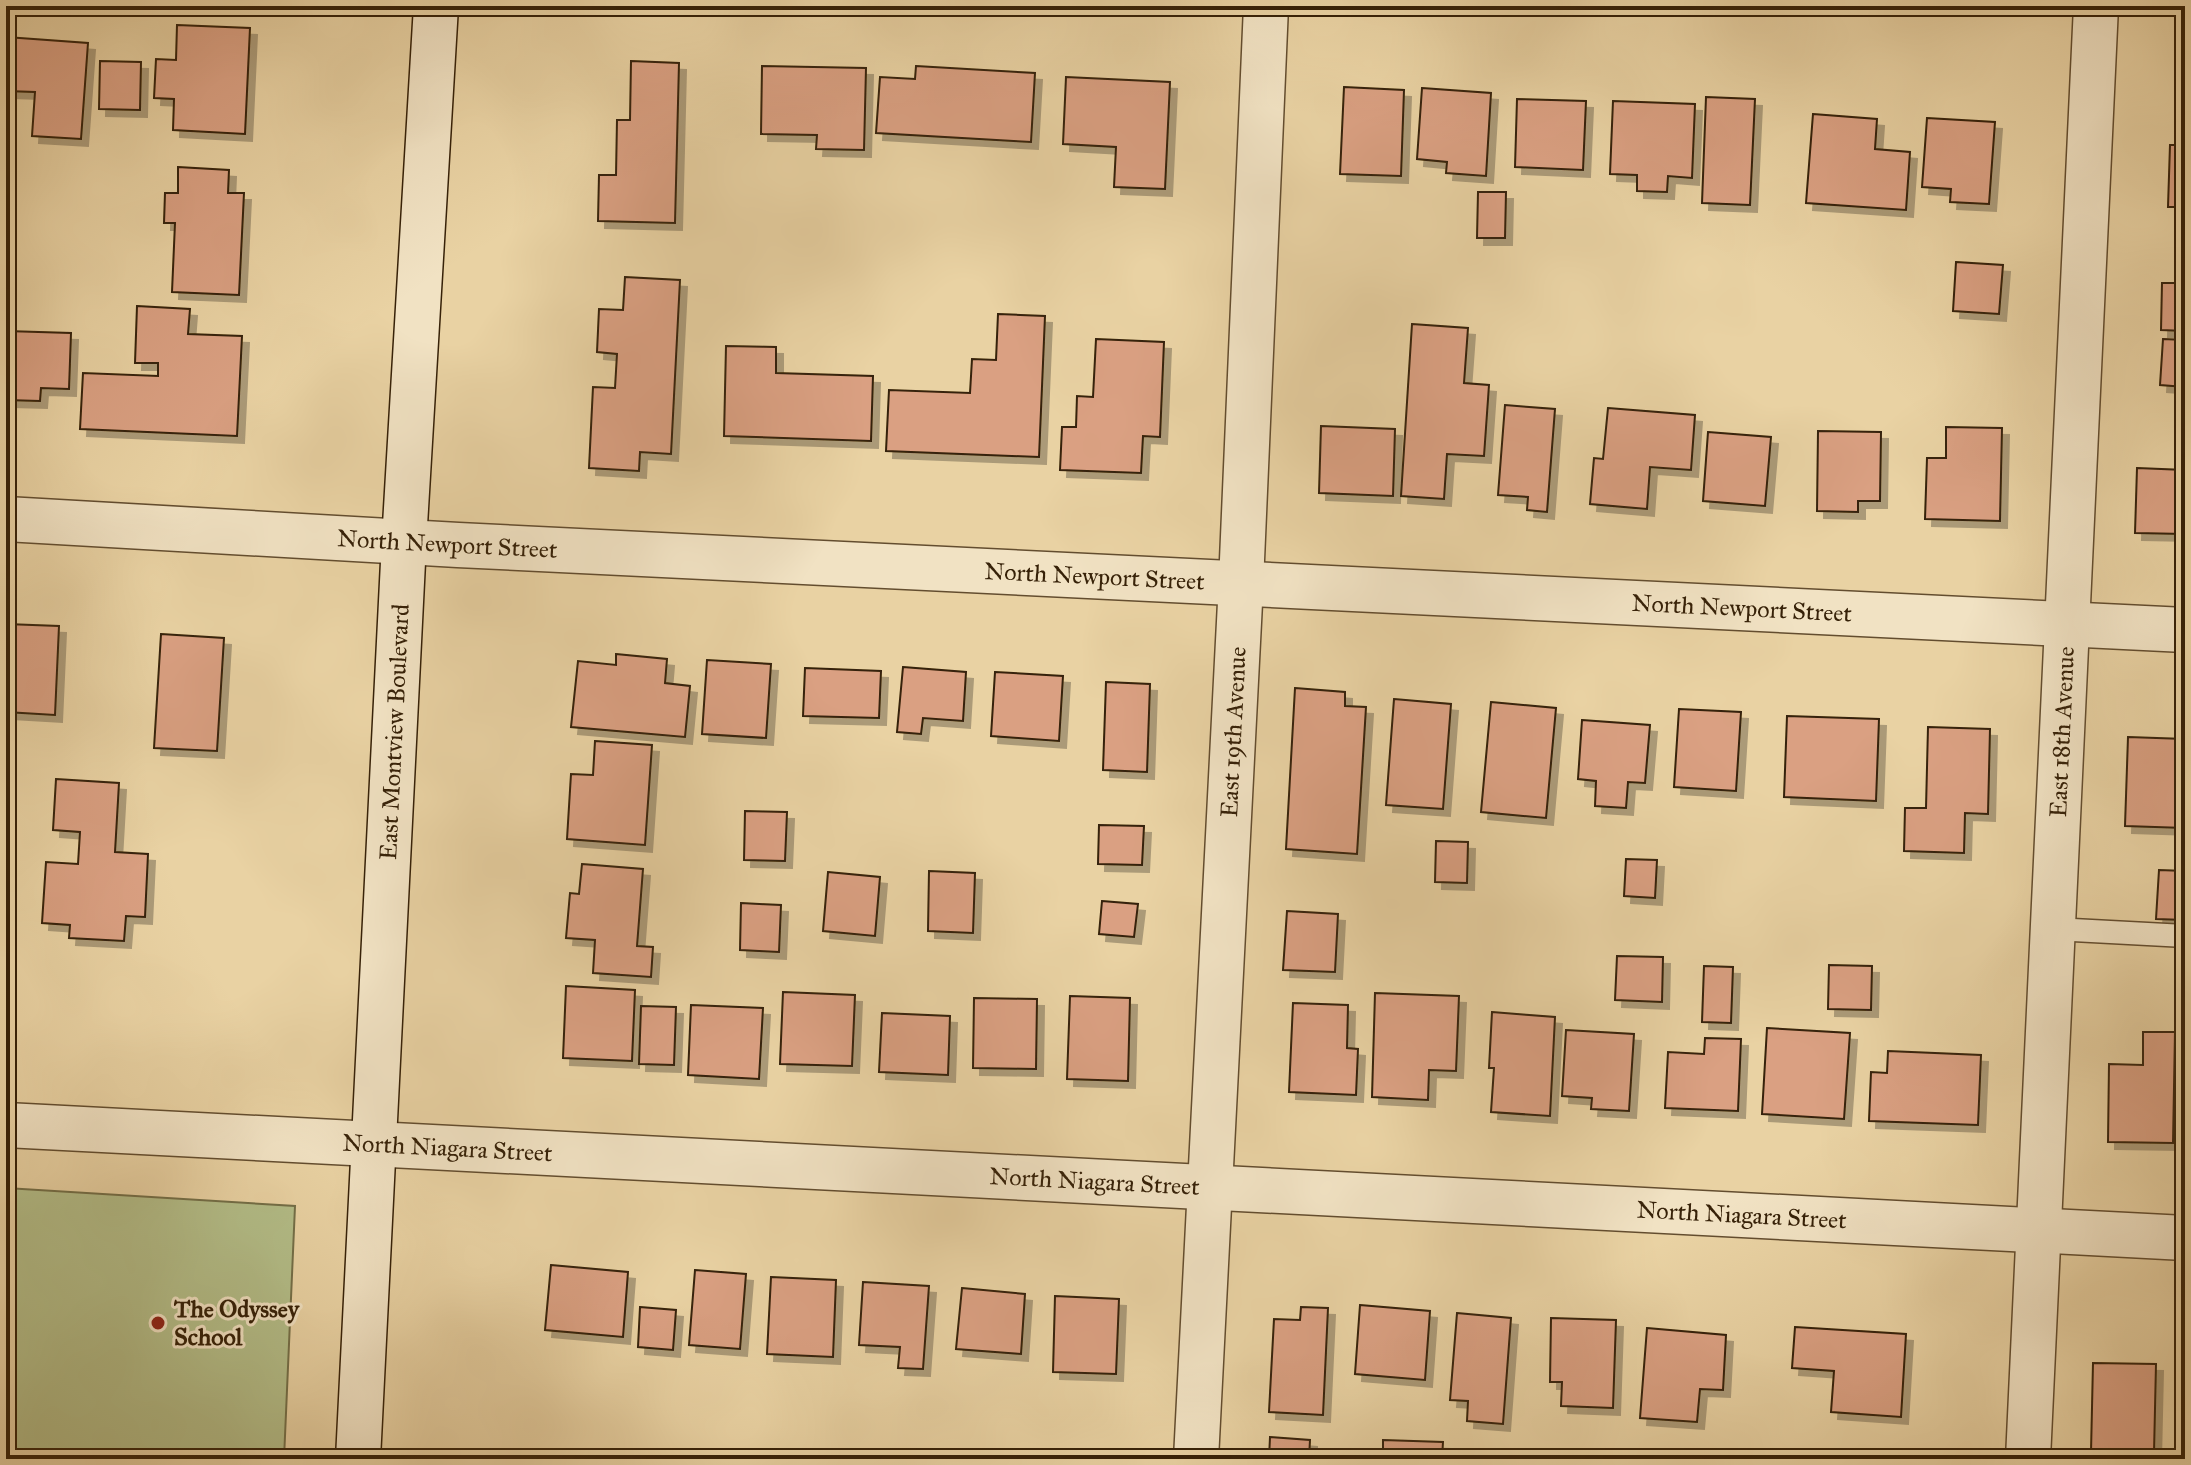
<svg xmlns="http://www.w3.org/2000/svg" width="2191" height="1465" font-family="'IM FELL Great Primer',serif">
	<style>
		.green { fill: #b3bd88; stroke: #746f48; stroke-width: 2 }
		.building { fill: #daa082; stroke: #362108; stroke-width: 2; filter: url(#shadow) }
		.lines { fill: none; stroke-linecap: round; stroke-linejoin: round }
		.lane-casing { stroke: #634d2f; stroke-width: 25 }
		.street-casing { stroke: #634d2f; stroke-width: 47 }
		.secondary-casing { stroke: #362108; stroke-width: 47 }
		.lane { stroke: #f1e2c3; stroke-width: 22 }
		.street { stroke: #f1e2c3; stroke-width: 44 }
		.secondary { stroke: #f1e2c3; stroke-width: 44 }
		.poi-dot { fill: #8f2418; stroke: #f1e2c3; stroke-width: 3 }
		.labels { text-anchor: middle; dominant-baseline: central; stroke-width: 6; stroke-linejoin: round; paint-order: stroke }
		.street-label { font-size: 24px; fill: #362108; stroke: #f1e2c3 }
		.poi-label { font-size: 24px; font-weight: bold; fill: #362108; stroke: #f1e2c3; text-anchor: start }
	</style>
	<defs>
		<filter id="shadow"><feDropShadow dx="7" dy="7" stdDeviation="0" flood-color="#0004"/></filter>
	</defs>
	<rect width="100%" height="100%" fill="#e9d2a3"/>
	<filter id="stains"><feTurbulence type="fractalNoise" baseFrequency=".0025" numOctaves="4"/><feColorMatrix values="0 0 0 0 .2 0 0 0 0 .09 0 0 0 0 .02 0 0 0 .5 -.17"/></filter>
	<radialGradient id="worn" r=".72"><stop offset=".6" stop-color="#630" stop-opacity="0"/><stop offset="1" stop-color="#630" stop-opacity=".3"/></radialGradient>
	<path class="green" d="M6,1188L295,1206L284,1459H6Z"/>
	<g class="building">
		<path d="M177,25L250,28L245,134L173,130L174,99L154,98L156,59L176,60Z"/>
		<path d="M6,37L88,43L81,139L32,136L35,92L6,91Z"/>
		<path d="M100,61L141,62L140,110L99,109Z"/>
		<path d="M631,61L679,63L675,223L598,221L599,175H616L617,120H630Z"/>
		<path d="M762,66L866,68L864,150L816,149L817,135L761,134Z"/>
		<path d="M916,66L1035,73L1031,142L876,133L880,77L915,79Z"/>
		<path d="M1066,77L1170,82L1165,189L1114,187L1116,147L1063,144Z"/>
		<path d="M1344,87L1404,90L1401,176L1340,174Z"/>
		<path d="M1422,88L1491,93L1486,176L1446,173L1447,162L1417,159Z"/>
		<path d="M1706,97L1755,99L1750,205L1702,203Z"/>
		<path d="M1517,99L1586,101L1583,170L1515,167Z"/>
		<path d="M1613,101L1695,104L1692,178L1668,176L1667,192L1637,191V175L1610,174Z"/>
		<path d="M1813,114L1877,119L1875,149L1910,152L1906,210L1806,203Z"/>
		<path d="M1927,118L1995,122L1989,204L1950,202L1951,189L1922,187Z"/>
		<path d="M2170,145H2185V207H2168Z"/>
		<path d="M178,167L229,170L228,193H244L239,295L172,292L175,223H164L165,193H178Z"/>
		<path d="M1478,192H1506L1505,238H1477Z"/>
		<path d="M1956,262L2003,265L1999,314L1953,311Z"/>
		<path d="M625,277L680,280L671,454L640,452L639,471L589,468L593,387L615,388L617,354L597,352L599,309L623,310Z"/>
		<path d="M2162,283H2185V331L2161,330Z"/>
		<path d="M137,306L190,309L188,334L242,336L237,436L80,429L83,373L158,376V363H135Z"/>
		<path d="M998,314L1045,316L1039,457L886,451L889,390L970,393L972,359L996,360Z"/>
		<path d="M1412,324L1468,328L1464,383L1489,385L1484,456L1447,454L1444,499L1401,496Z"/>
		<path d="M6,331L71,333L69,389L41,388L40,401L6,400Z"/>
		<path d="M1096,339L1164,342L1160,437L1143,436L1141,473L1060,470L1062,427H1076L1077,396L1093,397Z"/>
		<path d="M2163,339L2185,340V387L2160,385Z"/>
		<path d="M726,346L776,347V373L873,376L871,441L724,436Z"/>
		<path d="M1505,405L1555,409L1547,512L1527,510L1528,497L1498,495Z"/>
		<path d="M1608,408L1695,415L1691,470L1650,467L1647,509L1590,504L1594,458L1603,459Z"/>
		<path d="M1321,426L1395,429L1393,496L1319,493Z"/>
		<path d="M1946,427L2002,428L2000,521L1925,519L1927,458H1946Z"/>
		<path d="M1818,431L1881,432L1880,501H1858V512L1817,511Z"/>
		<path d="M1708,432L1771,437L1765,506L1703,501Z"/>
		<path d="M2137,468L2185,470V534L2135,533Z"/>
		<path d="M6,624L59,626L55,715L6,712Z"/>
		<path d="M161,634L224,638L217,751L154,748Z"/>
		<path d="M616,654L667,659L665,683L690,686L685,737L571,727L578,661L616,665Z"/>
		<path d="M707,660L771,664L766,738L702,734Z"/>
		<path d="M903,667L966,672L963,721L923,718L921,734L897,732Z"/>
		<path d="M805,668L881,671L879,718L803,716Z"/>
		<path d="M995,672L1063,676L1059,741L991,736Z"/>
		<path d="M1106,682L1150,684L1147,772L1103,770Z"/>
		<path d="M1295,688L1345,692V706L1366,707L1357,854L1286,849Z"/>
		<path d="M1394,699L1451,704L1443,809L1386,805Z"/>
		<path d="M1491,702L1556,708L1546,818L1481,812Z"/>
		<path d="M1679,709L1741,712L1736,791L1674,787Z"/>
		<path d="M1787,716L1879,719L1876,801L1784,797Z"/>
		<path d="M1582,720L1650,725L1645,783L1628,782L1626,808L1595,806L1596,781L1578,779Z"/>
		<path d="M1928,727L1990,729L1988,814L1965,813L1964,853L1904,851L1905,808H1926Z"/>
		<path d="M2128,737L2185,739V828L2125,826Z"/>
		<path d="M595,741L652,745L645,845L567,839L571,774L593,775Z"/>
		<path d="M56,779L119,783L115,852L148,854L145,917L126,916L124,941L69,938L70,925L42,923L46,862L78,864L80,832L53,830Z"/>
		<path d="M745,811L787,812L785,861L744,860Z"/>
		<path d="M1099,825L1144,826L1142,865L1098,864Z"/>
		<path d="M1436,841L1468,842L1467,883L1435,882Z"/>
		<path d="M1626,859L1657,860L1655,898L1624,896Z"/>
		<path d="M582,864L643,869L637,946L653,947L651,977L593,973L595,940L566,938L570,893L579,894Z"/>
		<path d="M2159,870L2185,871V920L2156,919Z"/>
		<path d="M929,871L975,873L973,933L928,931Z"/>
		<path d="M828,872L880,877L875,936L823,931Z"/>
		<path d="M1102,901L1138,904L1134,937L1099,934Z"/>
		<path d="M741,903L781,905L779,952L740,950Z"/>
		<path d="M1287,911L1338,914L1335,972L1283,970Z"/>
		<path d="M1617,956L1663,957L1662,1002L1615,1000Z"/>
		<path d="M1829,965L1872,966L1871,1010L1828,1009Z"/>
		<path d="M1704,966L1733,967L1731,1023L1702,1022Z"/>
		<path d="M566,986L635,990L632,1061L563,1058Z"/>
		<path d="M783,992L855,995L852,1066L780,1064Z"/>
		<path d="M1375,993L1459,996L1456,1071L1429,1070L1428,1100L1372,1097Z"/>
		<path d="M1070,996L1130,998L1128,1081L1067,1079Z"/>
		<path d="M974,998L1037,999L1036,1069L973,1068Z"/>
		<path d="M1293,1003L1348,1005L1347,1048L1358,1049L1356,1095L1289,1092Z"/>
		<path d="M691,1005L763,1008L759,1079L688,1075Z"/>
		<path d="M641,1006L676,1007L674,1065L639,1064Z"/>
		<path d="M1492,1012L1555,1017L1550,1116L1491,1112L1494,1068H1489Z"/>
		<path d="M882,1013L950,1016L948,1075L879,1072Z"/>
		<path d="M1767,1028L1850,1033L1844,1119L1762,1114Z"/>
		<path d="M1566,1030L1634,1034L1629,1111L1591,1109L1592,1098L1562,1096Z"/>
		<path d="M2143,1032H2175L2173,1143L2108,1142L2109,1064L2143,1065Z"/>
		<path d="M1705,1038L1741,1039L1738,1111L1665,1108L1668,1052L1704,1054Z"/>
		<path d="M1888,1051L1981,1055L1978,1125L1869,1121L1871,1072L1887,1073Z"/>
		<path d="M551,1265L628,1272L623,1337L545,1330Z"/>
		<path d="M695,1270L746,1274L740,1349L689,1345Z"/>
		<path d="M771,1277L836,1280L833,1357L767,1354Z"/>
		<path d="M863,1282L929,1286L923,1369L898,1368L900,1347L859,1345Z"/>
		<path d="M962,1288L1025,1294L1021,1354L956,1349Z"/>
		<path d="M1055,1296L1119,1299L1116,1374L1053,1372Z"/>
		<path d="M1360,1305L1430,1311L1425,1380L1355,1374Z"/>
		<path d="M640,1307L676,1310L673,1350L638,1347Z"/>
		<path d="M1301,1307L1328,1308L1323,1415L1269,1412L1274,1319L1300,1320Z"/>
		<path d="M1457,1313L1511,1318L1503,1424L1467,1421L1468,1401L1450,1400Z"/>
		<path d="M1551,1318L1616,1320L1613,1408L1561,1406L1562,1382H1550Z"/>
		<path d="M1795,1327L1906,1334L1901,1417L1831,1412L1834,1371L1792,1368Z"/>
		<path d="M1647,1328L1726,1335L1723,1390L1700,1389L1697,1422L1640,1418Z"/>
		<path d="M2093,1363L2156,1364L2154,1453L2091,1452Z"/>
		<path d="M1270,1437L1310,1440L1309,1459H1269Z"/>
		<path d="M1383,1440L1443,1442L1442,1459H1383Z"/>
		<path d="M1690,1451L1762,1457V1459H1690Z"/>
		<path d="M1817,1453L1899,1456V1459H1817Z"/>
	</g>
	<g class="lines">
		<defs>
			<path id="lane" d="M2054,929L2185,936"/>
			<g id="street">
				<path id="s1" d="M6,519L458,545L2185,630"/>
				<path id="s2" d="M6,1125L2185,1238"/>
				<path id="s3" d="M1196,1459L1241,583L1266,6"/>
				<path id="s4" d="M2028,1459L2096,6"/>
			</g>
			<g id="secondary">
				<path id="s5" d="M358,1459L404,542L436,6"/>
			</g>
		</defs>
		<use href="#lane" class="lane-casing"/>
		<use href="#street" class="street-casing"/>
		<use href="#secondary" class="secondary-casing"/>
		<use href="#lane" class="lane"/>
		<use href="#street" class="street"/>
		<use href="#secondary" class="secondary"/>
	</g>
	<circle class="poi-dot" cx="158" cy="1323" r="8"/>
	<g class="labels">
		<g class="street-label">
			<text stroke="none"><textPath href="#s1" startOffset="442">North Newport Street</textPath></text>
			<text stroke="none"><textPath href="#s1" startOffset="1090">North Newport Street</textPath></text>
			<text stroke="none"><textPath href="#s1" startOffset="1738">North Newport Street</textPath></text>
			<text stroke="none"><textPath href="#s5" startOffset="728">East Montview Boulevard</textPath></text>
			<text stroke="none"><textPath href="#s3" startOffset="728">East 19th Avenue</textPath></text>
			<text stroke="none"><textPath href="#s4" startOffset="728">East 18th Avenue</textPath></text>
			<text stroke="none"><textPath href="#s2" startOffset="442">North Niagara Street</textPath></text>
			<text stroke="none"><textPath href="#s2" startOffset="1090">North Niagara Street</textPath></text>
			<text stroke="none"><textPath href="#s2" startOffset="1738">North Niagara Street</textPath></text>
		</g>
		<g class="poi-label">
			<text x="174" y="1309">The Odyssey<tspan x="174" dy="28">School</tspan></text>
		</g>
	</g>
	<rect width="2191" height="1465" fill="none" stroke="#e9d2a3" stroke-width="32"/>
	<rect x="8" y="8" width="2175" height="1449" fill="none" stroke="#362108" stroke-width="4"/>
	<rect x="16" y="16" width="2159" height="1433" fill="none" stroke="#362108" stroke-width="2"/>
	<rect width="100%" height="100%" filter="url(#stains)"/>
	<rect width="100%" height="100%" fill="url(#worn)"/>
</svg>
